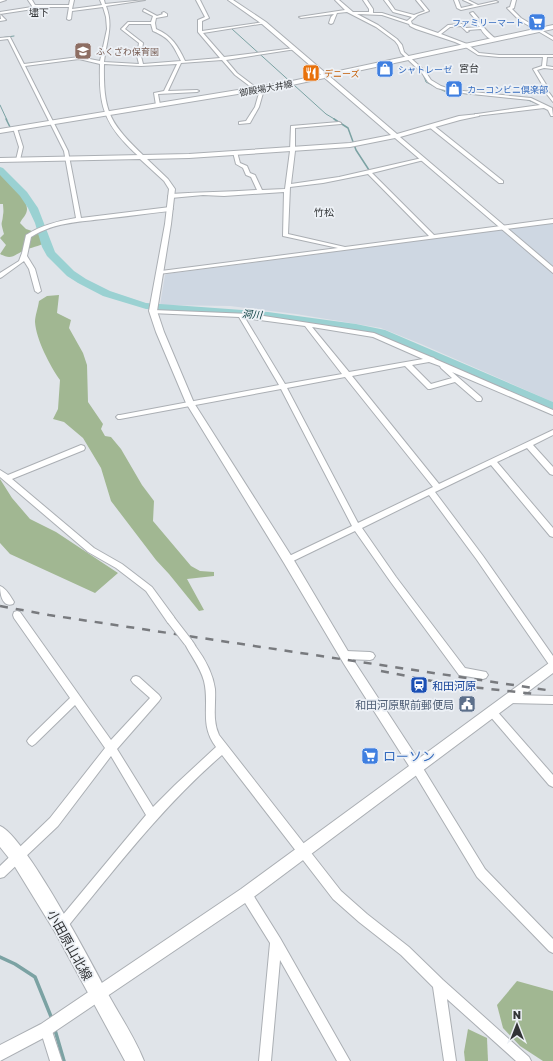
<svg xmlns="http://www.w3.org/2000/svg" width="553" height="1061" font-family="'Golos Text','Noto Sans JP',sans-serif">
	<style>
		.built { fill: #ced7e2 }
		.forest { fill: #a1b792 }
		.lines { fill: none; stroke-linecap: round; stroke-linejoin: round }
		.stream-far2 { stroke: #7ba2a3; stroke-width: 1 }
		.stream-far1 { stroke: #7ba2a3; stroke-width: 1.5 }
		.stream { stroke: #7ba2a3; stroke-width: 3.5 }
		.river { fill: #9ad1d2; fill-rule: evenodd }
		.minor-casing { stroke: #abafb4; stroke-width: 2 }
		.tertiary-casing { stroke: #abafb4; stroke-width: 2 }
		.primary-casing { stroke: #abafb4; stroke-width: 2 }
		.minor { fill: #fff; fill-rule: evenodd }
		.tertiary { fill: #fff; fill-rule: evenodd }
		.primary { fill: #fff; fill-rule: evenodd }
		.rail { stroke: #787a7e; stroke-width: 2.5; stroke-dasharray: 8 8; stroke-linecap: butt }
		.minor-bridge-casing { stroke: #abafb4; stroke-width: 10; stroke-linecap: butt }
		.minor-bridge { stroke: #fff; stroke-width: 8 }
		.labels { text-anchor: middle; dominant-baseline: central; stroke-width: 3.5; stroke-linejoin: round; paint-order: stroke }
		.far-shop-label { font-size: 9px; fill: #366cbe; stroke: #edf1f6; text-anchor: start }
		.far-education-label { font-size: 9px; fill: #785e54; stroke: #edf1f6; text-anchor: start }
		.far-food-label { font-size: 9px; fill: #c56008; stroke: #edf1f6; text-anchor: start }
		.far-street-label { font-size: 9px; fill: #323436; stroke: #edf1f6 }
		.far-neighbourhood-label { font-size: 10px; fill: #323436; stroke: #edf1f6 }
		.far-water-label { font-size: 10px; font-style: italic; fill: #02383a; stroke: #edf1f6 }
		.transit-label { font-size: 11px; fill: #164399; stroke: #edf1f6; text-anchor: start }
		.service-label { font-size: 11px; fill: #4e5e75; stroke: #edf1f6; text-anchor: end }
		.near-shop-label { font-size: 13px; fill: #366cbe; stroke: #edf1f6; text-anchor: start }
		.near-street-label { font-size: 13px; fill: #323436; stroke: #edf1f6 }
	</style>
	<rect width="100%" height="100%" fill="#e0e4e9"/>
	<path class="built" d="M553,223V402L421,344L381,328L296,314L230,306L160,305L165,275L167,274Z"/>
	<g class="forest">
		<path d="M0,173C8,180 27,197 27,209C27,215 22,218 20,223L26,229L41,234L43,244C36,247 28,248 21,252C12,257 10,259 0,254L6,245L0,238L4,234C0,220 2,226 3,215C4,211 3,207 3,204H0Z"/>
		<path d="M59,295L57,313L71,320L69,328L83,353L87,365L88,402L103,424L101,429L105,436L111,437L121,449L142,485L154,501L153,521L191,566L200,571L214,572V576L187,579L204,610L199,611L169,574L156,560L111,501L101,468L83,438L64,422L53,419L58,409L60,380C50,366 36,339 35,322C35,316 38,308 39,301L47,296Z"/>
		<path d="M0,479L12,498L30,519L56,532L118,573L95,593L10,554L0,543Z"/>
		<path d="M517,981L553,991V1061H543L520,1046L503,1028L497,1005Z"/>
		<path d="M468,1029L487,1038L488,1061H465L464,1052Z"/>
	</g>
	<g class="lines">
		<g class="stream-far2">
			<path d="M232,29L326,114L336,120"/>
			<path d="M0,38L14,36"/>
			<path d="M399,48L404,57"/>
			<path d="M408,60L415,67"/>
			<path d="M423,74L426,82L446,92L516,98"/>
			<path d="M525,99L536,103"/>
			<path d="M0,105L7,120"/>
		</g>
		<g class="stream-far1">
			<path d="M6,119L10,127"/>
			<path d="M334,119L348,128L356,150L369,170"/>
		</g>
		<g class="stream">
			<path d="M0,957L15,964L35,977L52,1019"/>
			<path d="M55,1030L64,1061"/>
		</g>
		<path class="river" d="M0,167L3,168L27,192L38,208L55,252L74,271L86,279L110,291L146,303L268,312L356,324L385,330L553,402V411L378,335L268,318L146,309L103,296L78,283L67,276L47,256L42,247L35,223L28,208L20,196L0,175Z"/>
		<defs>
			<g id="minor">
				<path d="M28,0H32L35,5H69L70,0H74L72,9L102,5L100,0H104L105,4L145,0L106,6C114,26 106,42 104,62L139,64L137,56L139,43L121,29L128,22H151L153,16L143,11L144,9L157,16L163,14L162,13L164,12L167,14V16L156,18L155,23L156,29C172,36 178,46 185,61L220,58L198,32V20L205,17L196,0H200L209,18L202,21V31L264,22L266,23L203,33L224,57L294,48L296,49L226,60L237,73L263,93L259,107L250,123L239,124V122L246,121L255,107L259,93L235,75L222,60L181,63L168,91L197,90L199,91L197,92L158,94L160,105L158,106L156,105L154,93L164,91L177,64L141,66L104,64C103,113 110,123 144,156V157L142,158C136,155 131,149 126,144C101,118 99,98 100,64L79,59L25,66L68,151L81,218L170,207L173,209L170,211C150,213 131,216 111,218C83,222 56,221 31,237L27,256L35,269L41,291L38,293L35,291L29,269L24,261L2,277L0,278V273L19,261L22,253L26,235C42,225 58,221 76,218L64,151L8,39L0,40V38L10,37L24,64L79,57L100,61L107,29L106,17L103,7L72,11L71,19L69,20L67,19L69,7H35L33,9L0,14L6,20L0,21V19H1L0,12L32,7V6ZM129,24H151L153,31C170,38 173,45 181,61L143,64L141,56L143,43L125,29Z"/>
				<path d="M335,0H339L353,12H369V9L363,0H367L373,9V13H382L407,21L412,17L393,12L384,0H388L395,10L414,15L425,11L416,0H420L429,11L418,15L411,21L412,24L438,33L448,25L462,24L466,28L480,27L472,20L475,19L470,13L473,12L479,19L477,20C484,27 488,33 496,39V41C491,41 483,34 481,29L468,30L469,31L467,32L461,26L450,27L441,34L467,44L479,53L499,55H553V57H547L546,66L553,67V69L544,68L537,70L547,86L545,87L553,98V102L541,87L543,86L533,69L542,66L543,57H499L478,55L464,46L455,42L416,29L410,26L409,24L382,15L357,14L378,25L397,39L402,45L404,52L425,71L431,80L441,86L453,90L531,98L552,108L553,116H551L548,110L544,108L475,116V114H477L540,105L530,100L453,92L437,88L428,82L422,73L401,53L398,45L395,41L376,27L347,12L337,13L333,23L331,24L329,23L331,17L334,14L301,18L299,17L345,10Z"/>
				<path d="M454,0H458L461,8L474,5L463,0H468L478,5L496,1L498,2L461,10L457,8Z"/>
				<path d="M512,0H516L514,8L512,9L521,18L553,37V40L519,20L507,8L510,7Z"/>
				<path d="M339,122L341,123V124L295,128V151L291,184L339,177L422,158L424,159V160L372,173L434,235L553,219V223L159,274V272L161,271L338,248L283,236L284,192L224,196L203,195L171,198L168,196L171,194C200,192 228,192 257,190L251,177L246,175L243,168L236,164L233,152L235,151L237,152L240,163L247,166L250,173L255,175L262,190L285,189L290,151L291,126ZM368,174L429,236L345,247L288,234L290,187L323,183Z"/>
				<path d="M429,125H433L503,181V183H499L429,127Z"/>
				<path d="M15,127L17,128L23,147L20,160L18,161L16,160L19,147L13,128Z"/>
				<path d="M153,310L250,314L374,333L431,357L434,358L435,359L553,410V415L452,372L481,397L482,399L481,401H477L455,382L430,389H428L405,366L352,376L439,484L553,430V435L533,445L553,467V475L550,474L527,448L497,462L553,528V537L550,536L491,465L435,492L483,556L553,656V667L550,666L477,560L429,495L362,528L396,577L465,668L486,672L488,675L486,678L483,679L459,675L390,581L355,531L291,562H285L284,560L285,558L352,526L281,389L120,419H118L116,417L118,415H120L279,385L239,317L151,313V311ZM245,318L305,326L342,374L285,384ZM312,327L373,337L423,359L349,372ZM429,362L440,366L441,368L452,378L431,384L412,365ZM345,377L433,487L358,523L287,388Z"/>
				<path d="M81,445L84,446L85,448L84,450L12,479L94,548L122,564L152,587L174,617L175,620L174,623L171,624L168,623L146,591L116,568L88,552L0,477V470L8,475Z"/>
				<path d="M0,586C6,588 11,597 14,602L13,604C2,608 0,593 0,586Z"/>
				<path d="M17,611L20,612L111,740L150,698L133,683L131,680L133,677L136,676L139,677L159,695L161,698L159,701L117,749L153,807L175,785L216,747C199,725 210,705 204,681C200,666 190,655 184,642L185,639C191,637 193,642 196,647C205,659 213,674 215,689C216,705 212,720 219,735L341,891L367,914L409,947L443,980L529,1057L531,1061H516L447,999L456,1061H444L433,987L401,955L359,922L333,899L222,755C162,807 115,869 65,930L61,932L57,930L55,926L57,922L146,815L111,756L58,826L4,877L0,878V866L50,818L105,748L75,705L35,744L32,746L29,744L27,741L29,738L70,698L14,618L13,615L14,612Z"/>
				<path d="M346,651L370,652L373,653L375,656L373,659L370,660L346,659L343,658L341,655L343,652Z"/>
				<path d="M509,695L553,696V704L509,703L506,702L504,699L506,696Z"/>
				<path d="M492,708L495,709L553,775V787L549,785L489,715L487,712L489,709Z"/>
				<path d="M417,763L421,765L485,869L553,939V953L549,951L477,877L413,771L412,768L413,765Z"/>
				<path d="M246,888L250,890L280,938L350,1061H337L280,960L271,1061H259L270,943L242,898L240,894L242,890Z"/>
				<path d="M46,1023L50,1025L62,1061H50L40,1029L42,1025Z"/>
			</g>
			<g id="tertiary">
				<path d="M0,0H6L0,2Z"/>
				<path d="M228,0H233L266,22L397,134L459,116L479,114V116L460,120L400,137L553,267V273L395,138L350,147L189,158L147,159L168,179L175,189L171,224L157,311L164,332L194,403L292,557L352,658L418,759L549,663L553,661V673L251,899L51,1034L0,1061V1045L41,1024L241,889L409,766L344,664L284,563L186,403L156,332L149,311L165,224L169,189L164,181L140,159L0,162V158L189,154L350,143L391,135L262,24Z"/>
			</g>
			<g id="primary">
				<path d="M553,25V29L292,85L0,133V129L292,81Z"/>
				<path d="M0,826C25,836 92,964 108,994C120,1016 135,1038 144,1061H125L55,932L12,862L0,847Z"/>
			</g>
		</defs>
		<use href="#minor" class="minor-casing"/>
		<use href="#tertiary" class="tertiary-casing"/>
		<use href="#primary" class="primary-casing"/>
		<use href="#minor" class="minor"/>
		<use href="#tertiary" class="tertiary"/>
		<use href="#primary" class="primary"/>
		<g class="rail">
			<path d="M0,606L49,615L553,691"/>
			<path d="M381,671L453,685L535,694"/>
		</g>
		<defs>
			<path id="minor-bridge" d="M171,620L188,642"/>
		</defs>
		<use href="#minor-bridge" class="minor-bridge-casing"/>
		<use href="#minor-bridge" class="minor-bridge"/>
	</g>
	<defs>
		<symbol id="supermarket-square" viewBox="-11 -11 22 22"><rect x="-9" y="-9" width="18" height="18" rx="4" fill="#3f7fe0" stroke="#edf1f6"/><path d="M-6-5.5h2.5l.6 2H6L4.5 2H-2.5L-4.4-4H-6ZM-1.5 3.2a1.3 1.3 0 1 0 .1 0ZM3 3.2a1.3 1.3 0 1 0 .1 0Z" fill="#fff"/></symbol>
		<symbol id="school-square" viewBox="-11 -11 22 22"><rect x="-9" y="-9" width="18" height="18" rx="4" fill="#8d6e63" stroke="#edf1f6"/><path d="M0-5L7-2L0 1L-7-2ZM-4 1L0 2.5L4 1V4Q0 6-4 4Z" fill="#fff"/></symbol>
		<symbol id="shop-square" viewBox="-11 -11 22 22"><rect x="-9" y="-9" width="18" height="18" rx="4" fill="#3f7fe0" stroke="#edf1f6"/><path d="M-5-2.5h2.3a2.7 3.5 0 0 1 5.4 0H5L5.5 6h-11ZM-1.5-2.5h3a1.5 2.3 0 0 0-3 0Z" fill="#fff"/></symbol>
		<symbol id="restaurant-square" viewBox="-11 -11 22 22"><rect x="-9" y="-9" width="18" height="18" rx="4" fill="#e8710a" stroke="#edf1f6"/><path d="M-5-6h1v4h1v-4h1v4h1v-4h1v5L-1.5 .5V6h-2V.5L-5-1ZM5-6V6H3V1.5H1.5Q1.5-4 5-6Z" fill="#fff"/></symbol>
		<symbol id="station-square" viewBox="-11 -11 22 22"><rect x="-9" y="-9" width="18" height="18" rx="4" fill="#1a4fb4" stroke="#edf1f6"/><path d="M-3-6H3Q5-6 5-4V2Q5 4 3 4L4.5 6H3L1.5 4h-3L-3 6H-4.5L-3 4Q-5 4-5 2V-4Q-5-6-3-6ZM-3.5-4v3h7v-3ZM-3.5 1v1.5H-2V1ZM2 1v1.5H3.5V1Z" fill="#fff"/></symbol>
		<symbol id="civic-square" viewBox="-11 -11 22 22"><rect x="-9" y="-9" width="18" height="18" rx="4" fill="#5c6f8a" stroke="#edf1f6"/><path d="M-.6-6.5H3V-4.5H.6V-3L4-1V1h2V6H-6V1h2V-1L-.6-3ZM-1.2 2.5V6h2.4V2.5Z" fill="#fff"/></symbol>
	</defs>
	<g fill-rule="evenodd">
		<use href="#supermarket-square" x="527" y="12" width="20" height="20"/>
		<use href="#school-square" x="73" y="41" width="20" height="20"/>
		<use href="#shop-square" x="375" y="59" width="20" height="20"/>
		<use href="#restaurant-square" x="301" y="63" width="20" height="20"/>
		<use href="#shop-square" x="444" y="79" width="20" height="20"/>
		<use href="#station-square" x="409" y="675" width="20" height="20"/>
		<use href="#civic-square" x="457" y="694" width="20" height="20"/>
		<use href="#supermarket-square" x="360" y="746" width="20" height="20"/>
	</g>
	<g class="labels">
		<g class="far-shop-label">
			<text x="524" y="22" text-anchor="end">ファミリーマート</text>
			<text x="398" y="69">シャトレーゼ</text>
			<text x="467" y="89">カーコンビニ倶楽部</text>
		</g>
		<g class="far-education-label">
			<text x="96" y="51">ふくざわ保育園</text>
		</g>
		<g class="far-food-label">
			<text x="324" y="73">デニーズ</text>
		</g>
		<g class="far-street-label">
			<text transform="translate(266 88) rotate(-10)">御殿場大井線</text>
		</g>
		<g class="far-neighbourhood-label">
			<text x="39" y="12">壗下</text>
			<text x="469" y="68">宮台</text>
			<text x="324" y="212">竹松</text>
		</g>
		<g class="far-water-label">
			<text transform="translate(252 314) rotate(4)">洞川</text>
		</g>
		<g class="transit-label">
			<text x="432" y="685">和田河原</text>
		</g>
		<g class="service-label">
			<text x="454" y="704">和田河原駅前郵便局</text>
		</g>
		<g class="near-shop-label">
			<text x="383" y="756">ローソン</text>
		</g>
		<g class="near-street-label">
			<text transform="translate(70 945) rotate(61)">小田原山北線</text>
		</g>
	</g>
	<g transform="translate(517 1025)" stroke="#edf1f6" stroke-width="3" paint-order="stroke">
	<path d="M0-3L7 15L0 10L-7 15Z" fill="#323436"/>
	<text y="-6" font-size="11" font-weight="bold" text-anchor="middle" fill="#323436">N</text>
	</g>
</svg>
